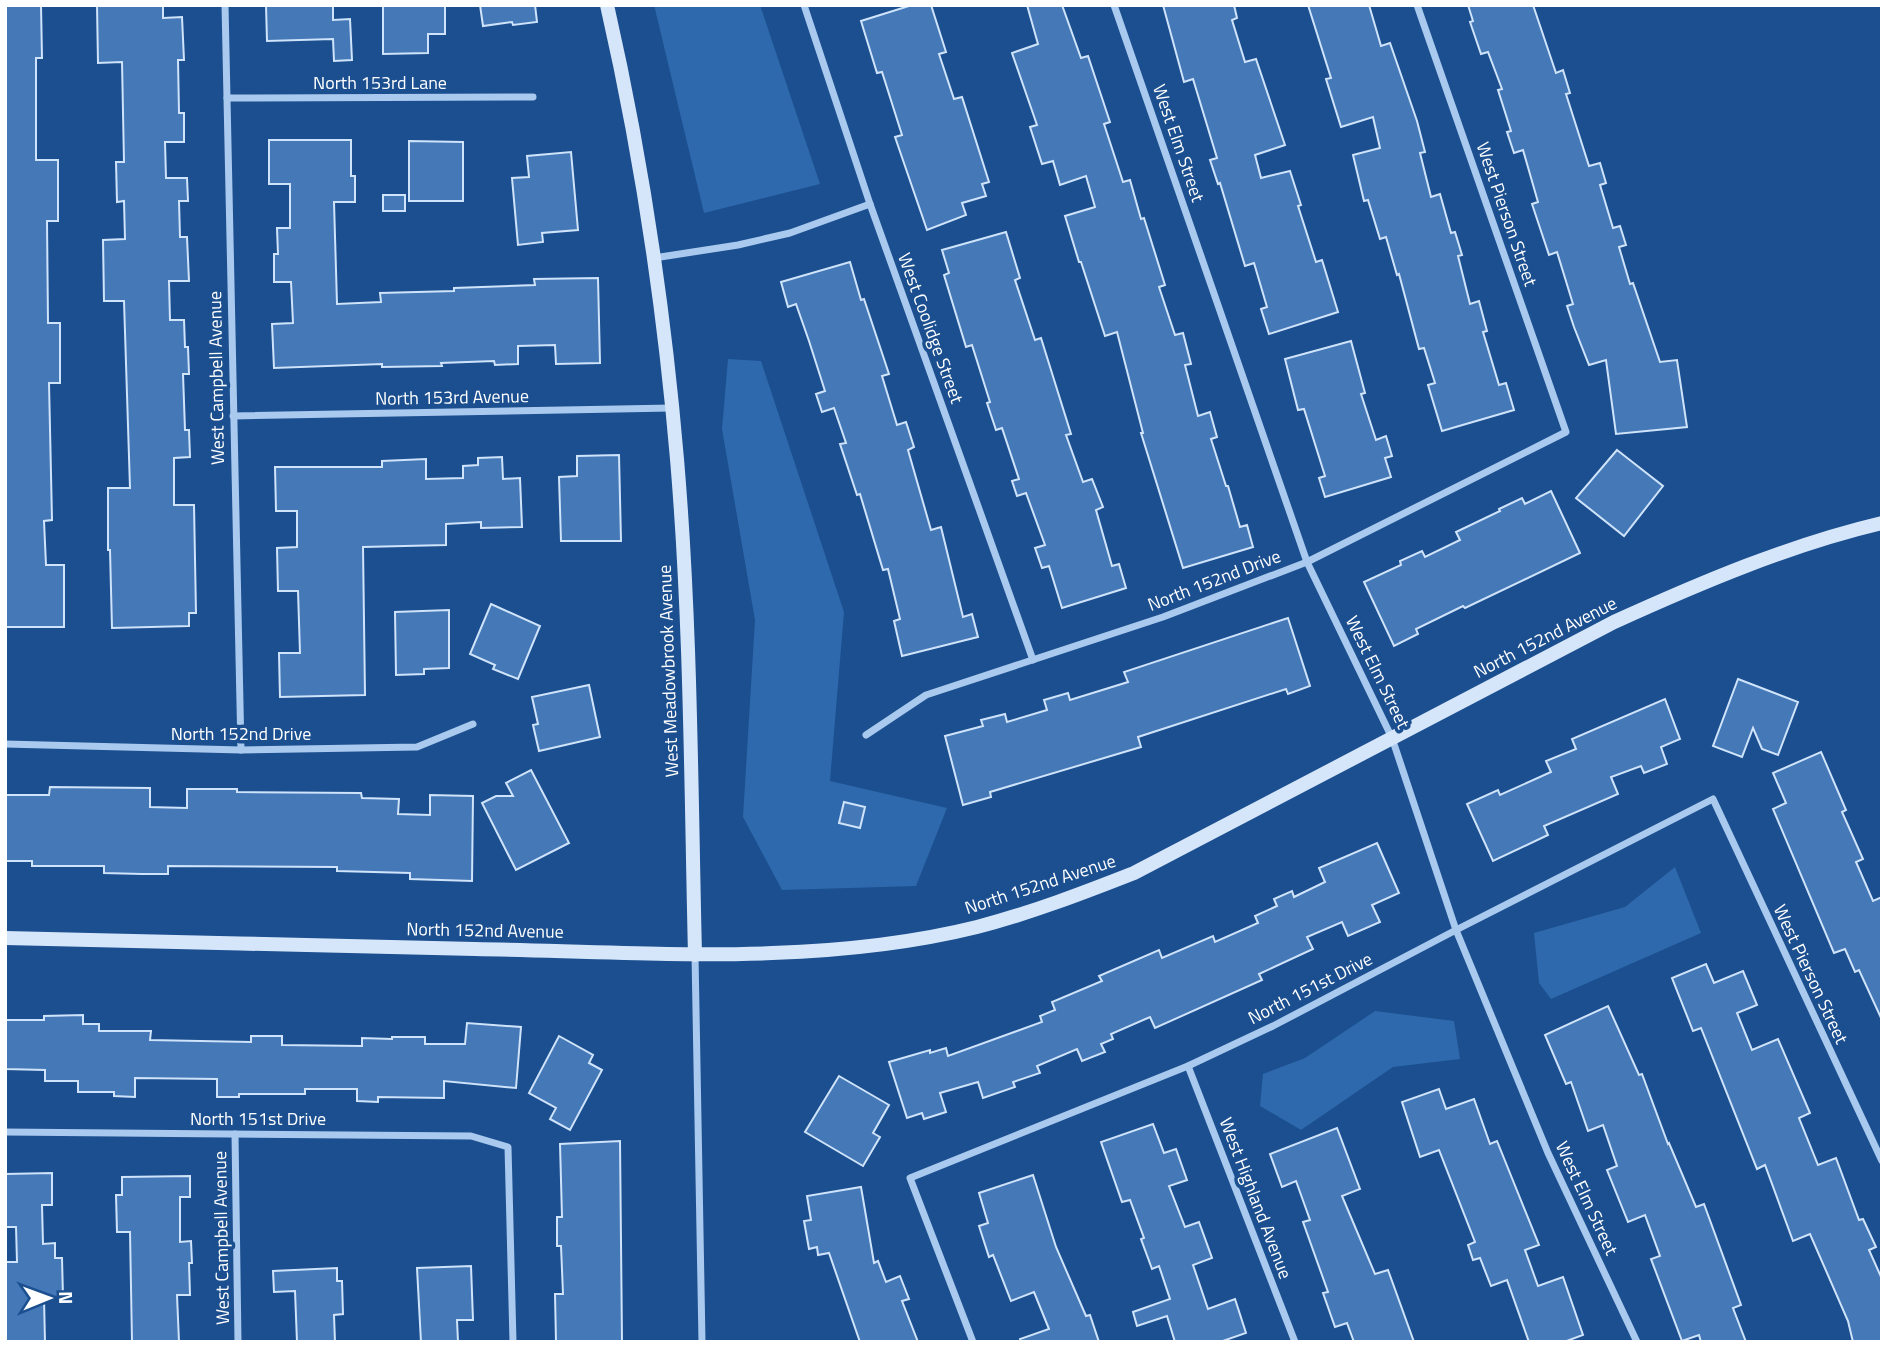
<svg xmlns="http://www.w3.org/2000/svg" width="1887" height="1347" font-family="'Titillium Web',sans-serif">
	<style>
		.green { fill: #2e69ad }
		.building { fill: #4478b7; stroke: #cfe3fa; stroke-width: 2 }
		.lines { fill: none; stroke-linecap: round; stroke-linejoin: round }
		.street { stroke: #a9c9ee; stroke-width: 7 }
		.secondary { stroke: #d6e6fa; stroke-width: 14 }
		.labels { text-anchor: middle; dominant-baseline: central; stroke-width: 7; stroke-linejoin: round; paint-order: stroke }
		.street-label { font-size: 18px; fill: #fff; stroke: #1b4f8f }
	</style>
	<rect width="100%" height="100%" fill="#1b4f8f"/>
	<g class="green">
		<path d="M654,5H760L820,184L704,213Z"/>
		<path d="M728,359L761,361L844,612L830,781L947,808L916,886L782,890L743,817L755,620L722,429Z"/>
		<path d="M1675,867L1701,933L1551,999L1539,983L1534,933L1625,907Z"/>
		<path d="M1375,1011L1454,1021L1460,1059L1393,1067L1301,1130L1260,1106L1263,1074L1305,1058Z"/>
	</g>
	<g class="building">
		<path d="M5,5H41L42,58H36V160H58V221H47L48,323H60V383H49L52,520L44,521L46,565H64V627H5Z"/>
		<path d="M97,5H163V18L182,17L184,60H178L179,113H184V142H165L166,178H187L188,201H179L180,237H187L189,281H169L170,320H184L185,347H188L189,374H183L185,430H189L190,457L174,458V505H194L196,613H189V626L112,628L110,550H108V488H130L124,301H104L103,240L125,239L124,201L117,202L116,162H124L122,62L98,63Z"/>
		<path d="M266,5H333V20L350,19L352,60L334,61L333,39L267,41Z"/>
		<path d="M383,5H445V34H428V53L383,54Z"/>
		<path d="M480,5H535L537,22L513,25L512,22L483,26Z"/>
		<path d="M912,5H931L946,52L939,54L954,99L962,97L989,182L982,184L986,196L962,203L966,215L927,230L895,137L902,135L882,72L877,73L861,21Z"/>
		<path d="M1027,5H1062L1081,58L1088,56L1110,122L1104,124L1123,182L1130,180L1141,219L1144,218L1165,285L1159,287L1175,335L1183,333L1191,364L1185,365L1198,416L1210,412L1217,437L1211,439L1226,486H1228L1240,527L1247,525L1253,547L1183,568L1141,433H1143L1117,332L1105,336L1081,262H1079L1065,216L1095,207L1086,176L1060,185L1053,161L1042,164L1030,127L1037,125L1012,53L1038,44Z"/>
		<path d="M1163,5H1234L1237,18L1232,20L1245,62L1256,59L1285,145L1255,155L1261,178L1290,171L1301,205L1298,206L1316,262L1322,260L1338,312L1269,334L1261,309L1267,307L1254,263L1245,266L1220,183L1218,184L1210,160L1217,158L1193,79L1184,82Z"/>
		<path d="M1308,5H1369L1381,46L1390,43L1417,121L1425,152L1420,153L1431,197L1440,194L1451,233L1455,232L1462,255L1458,256L1470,304L1479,301L1487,331L1483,332L1499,385L1506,383L1514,410L1442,431L1428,385L1435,383L1424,348L1419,349L1399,274L1397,275L1386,237L1380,239L1368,200L1364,201L1353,155L1380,148L1373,117L1341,127L1326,79L1331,78Z"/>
		<path d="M1468,5H1533L1556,73L1563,70L1570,93L1566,94L1589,166L1600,163L1606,183L1600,185L1613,228L1620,226L1626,245L1619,247L1630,284L1633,283L1660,362L1677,360L1687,427L1616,434L1606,360L1589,365L1574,327L1567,306L1573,304L1557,252L1549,255L1532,204L1538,202L1523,150L1514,153L1507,132L1511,131L1498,90L1502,89L1488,52L1481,54L1470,22L1473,21Z"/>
		<path d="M269,140H351V176H355V202H334L337,304L381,302L380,293L454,291V288L535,285L534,279L598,278L600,363L556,364L555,345L518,346V364L495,365L494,361L441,363L442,366L382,367V364L274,368L272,324L293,323L291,282H274V254H278L277,228H290V184H269Z"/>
		<path d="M409,141L463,142V201H409Z"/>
		<path d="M571,152L578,230L542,233L543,242L518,245L512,178L529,177L527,156Z"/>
		<rect x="383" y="195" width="22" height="16"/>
		<path d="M1006,232L1020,278L1015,280L1035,340L1041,338L1071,434L1066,435L1083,482L1092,479L1103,507L1096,510L1112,566L1119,564L1126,588L1062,608L1049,566L1042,568L1035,548L1045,545L1026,493L1017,496L1012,481L1019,479L1002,428L996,430L987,403L990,402L972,345L966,347L944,275L949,273L942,250Z"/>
		<path d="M850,262L861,300L864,299L889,374L882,376L897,425L906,422L914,447L908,450L931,530L941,527L963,617L972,614L978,637L902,656L894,621L900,619L888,569L883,570L860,494L857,495L840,444L846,443L834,408L822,412L816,394L825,391L809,341L796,304L788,307L781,282Z"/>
		<path d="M1351,341L1365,393L1361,394L1376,440L1386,436L1392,456L1385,458L1391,477L1325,497L1319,478L1325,476L1304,409L1298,410L1285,359Z"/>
		<path d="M1617,450L1663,486L1624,536L1576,498Z"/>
		<path d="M619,455L621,541H561L559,477L577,476V456Z"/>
		<path d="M502,457L503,479L520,478L522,527L481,528V522L446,524V545L363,547L365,695L280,697L279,653H300L298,591H278L277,548L297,547V511H276L275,467H382V461L426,459V479L463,478V466L478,465V458Z"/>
		<path d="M1551,491L1580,553L1465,608L1463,606L1416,629L1418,634L1394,646L1364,582L1401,565L1400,561L1422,551L1425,557L1460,540L1456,532L1500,511L1499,509L1522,498L1525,504Z"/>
		<path d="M491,604L540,626L518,679L493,669L495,665L470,654Z"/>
		<path d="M449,610V668L424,669V674L396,675L395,612Z"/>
		<path d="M1288,618L1310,686L1288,694L1286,689L1138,737L1141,747L990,792L991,797L963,805L945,736L983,726L981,720L1005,714L1007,722L1047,710L1044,700L1068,693L1070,700L1128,682L1124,672Z"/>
		<path d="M1738,679L1798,702L1778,755L1762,749L1753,728L1742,757L1713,746Z"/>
		<path d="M589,685L600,737L539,751L533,725L538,724L532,697Z"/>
		<path d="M1665,699L1680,739L1661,747L1667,764L1644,773L1641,766L1611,777L1618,794L1544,826L1548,835L1493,861L1467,804L1498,790L1500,795L1551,772L1546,761L1576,749L1572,739Z"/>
		<path d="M1821,752L1846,810L1842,812L1863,859L1856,862L1873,901L1882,897V1020L1859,970L1855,972L1845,949L1834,953L1773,809L1786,803L1773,773Z"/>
		<path d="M531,770L569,843L516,870L482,803L496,796H513L506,783Z"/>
		<path d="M50,787L150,788V807L187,808V789H237V792L361,793L362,798L399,799L398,814L430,815V795L473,796L472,881L410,879V873L337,871V867L168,866V874H142L104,873V866H32V861H5V795H49Z"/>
		<path d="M844,802L865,807L860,828L839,823Z"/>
		<path d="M1377,843L1399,893L1372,905L1380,922L1348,936L1342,922L1307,937L1313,949L1259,974L1262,980L1155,1028L1150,1017L1111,1034L1113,1039L1101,1044L1105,1052L1082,1061L1077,1049L1037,1066L1040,1073L1013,1082L1015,1087L983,1098L978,1082L940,1093L946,1112L924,1119L922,1113L907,1118L889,1062L930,1050V1053L946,1048L948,1056L1042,1022L1040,1016L1055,1010L1052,1002L1102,981L1099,976L1159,950L1162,958L1213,936L1215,942L1258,923L1255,916L1277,906L1274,899L1292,891L1294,897L1325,882L1319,868Z"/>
		<path d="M1706,964L1714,983L1743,971L1757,1005L1737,1013L1752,1050L1778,1039L1810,1113L1799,1118L1818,1165L1836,1158L1859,1220L1863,1219L1876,1247L1869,1250L1882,1279V1342H1853L1848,1321L1810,1234L1793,1241L1765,1165L1757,1169L1701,1028L1693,1031L1672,978Z"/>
		<path d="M1608,1006L1639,1075L1642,1074L1668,1144L1669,1143L1696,1207L1704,1204L1741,1305L1733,1308L1746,1342H1701L1699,1335L1682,1341L1651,1259L1660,1256L1645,1215L1628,1222L1607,1170L1617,1166L1603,1125L1588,1131L1571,1082L1566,1084L1545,1035Z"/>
		<path d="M83,1015V1024H99V1031H151L150,1040L251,1042V1036H282V1045L362,1046V1038L392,1039V1037H425V1044H465L467,1023L521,1027L516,1088L444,1081V1098L378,1097V1102L357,1101V1089H305V1094H239V1097H217V1079L135,1078V1097L114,1096V1092H78V1081H45V1070L5,1069V1020H44V1016Z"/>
		<path d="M559,1036L593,1055L589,1063L602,1070L570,1130L550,1119L556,1108L529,1093Z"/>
		<path d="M839,1076L889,1105L873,1133L880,1137L863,1166L805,1132Z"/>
		<path d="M1439,1089L1446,1109L1474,1099L1490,1144L1497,1141L1539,1245L1525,1250L1538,1286L1563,1277L1583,1335L1564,1342H1529L1507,1280L1491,1286L1480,1258L1473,1260L1468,1245L1475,1242L1439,1150L1420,1157L1402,1102Z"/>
		<path d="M1153,1124L1164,1153L1176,1149L1187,1180L1169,1186L1185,1227L1199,1222L1212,1258L1193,1265L1208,1309L1235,1299L1246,1333L1220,1342H1175L1167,1316L1137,1326L1133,1312L1170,1299L1159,1266L1152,1269L1141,1239L1144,1238L1130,1200L1122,1202L1101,1142Z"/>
		<path d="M1337,1128L1360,1189L1342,1196L1375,1274L1388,1270L1414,1342H1354L1347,1323L1335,1327L1323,1293L1328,1292L1303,1222L1310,1220L1296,1181L1282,1187L1270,1154Z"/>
		<path d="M620,1141L622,1342H556L555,1294H563L561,1246H557V1217H562L560,1144Z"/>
		<path d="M52,1173V1205H42L43,1244L55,1243V1258H62L63,1297L44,1298L45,1342H5V1262H17L16,1227H5V1174Z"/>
		<path d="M1033,1175L1056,1247L1086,1316L1090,1315L1099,1342H1021L1020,1339L1049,1329L1034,1292L1011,1301L993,1255L989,1257L979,1226L988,1223L979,1193Z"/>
		<path d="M190,1176V1197H180V1242L191,1241L192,1263H189L190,1295H177L179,1342H132L130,1232H117L116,1195H122V1177Z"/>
		<path d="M861,1187L874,1263L878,1261L886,1282L900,1276L909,1299L902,1301L918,1342H860L829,1253L818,1255L817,1247L809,1249L804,1221L811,1220L807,1196Z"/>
		<path d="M471,1266L473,1320H457L458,1342H421L417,1268Z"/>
		<path d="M337,1268V1281H342L343,1314L334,1315L335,1342H297L295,1291L274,1292L273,1271Z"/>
	</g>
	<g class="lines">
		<g class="street">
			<path d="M225,5L241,750"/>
			<path d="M804,5L870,204L1033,660"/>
			<path d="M1114,5L1307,562L1392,738L1456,930L1548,1153L1637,1342"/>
			<path d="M227,98L533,97"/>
			<path d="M654,258L738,245L790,233L870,204"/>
			<path d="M233,416L672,408"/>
			<path d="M866,735L926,695L1163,617L1307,562L1566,432L1417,5"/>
			<path d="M5,744L241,750L417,747L473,724"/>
			<path d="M695,955L702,1342"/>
			<path d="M1188,1066L1295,1342"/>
			<path d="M5,1132L471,1136L508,1147L513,1342"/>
			<path d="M235,1134L238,1342"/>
			<path d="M973,1342L910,1178L1188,1066L1273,1026L1456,930L1713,799L1882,1161"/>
		</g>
		<g class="secondary">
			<path d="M607,5C641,154 664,307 677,459C691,624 691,789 695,955"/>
			<path d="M5,938C162,942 318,945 475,949C640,952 816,967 977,927C1031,913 1083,893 1134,873L1614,622C1700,583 1789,545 1882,523"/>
		</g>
	</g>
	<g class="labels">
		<g class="street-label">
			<text x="380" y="82">North 153rd Lane</text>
			<text transform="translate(1179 143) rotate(71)">West Elm Street</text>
			<text transform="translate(1507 214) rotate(71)">West Pierson Street</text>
			<text transform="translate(931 328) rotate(70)">West Coolidge Street</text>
			<text transform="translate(216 378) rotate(-91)">West Campbell Avenue</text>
			<text transform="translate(452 397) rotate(-1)">North 153rd Avenue</text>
			<text transform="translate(1214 580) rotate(-21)">North 152nd Drive</text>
			<text transform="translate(1545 637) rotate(-27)">North 152nd Avenue</text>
			<text transform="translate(668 671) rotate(-92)">West Meadowbrook Avenue</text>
			<text transform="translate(1378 672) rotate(64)">West Elm Street</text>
			<text x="241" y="733">North 152nd Drive</text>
			<text transform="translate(1040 884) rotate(-18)">North 152nd Avenue</text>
			<text transform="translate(485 930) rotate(1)">North 152nd Avenue</text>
			<text transform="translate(1811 974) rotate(65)">West Pierson Street</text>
			<text transform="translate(1310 988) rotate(-27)">North 151st Drive</text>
			<text x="258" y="1118">North 151st Drive</text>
			<text transform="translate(1256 1198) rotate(69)">West Highland Avenue</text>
			<text transform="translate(1587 1198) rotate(65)">West Elm Street</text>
			<text transform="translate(221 1238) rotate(-91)">West Campbell Avenue</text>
		</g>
	</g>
	<rect width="1887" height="1347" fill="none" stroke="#ffffff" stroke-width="14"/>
	<g transform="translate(49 1298) rotate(89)" stroke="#1b4f8f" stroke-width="5" paint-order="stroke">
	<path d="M0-5L12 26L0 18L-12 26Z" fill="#ffffff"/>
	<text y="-10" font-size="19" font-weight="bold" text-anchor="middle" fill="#ffffff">N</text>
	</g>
</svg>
